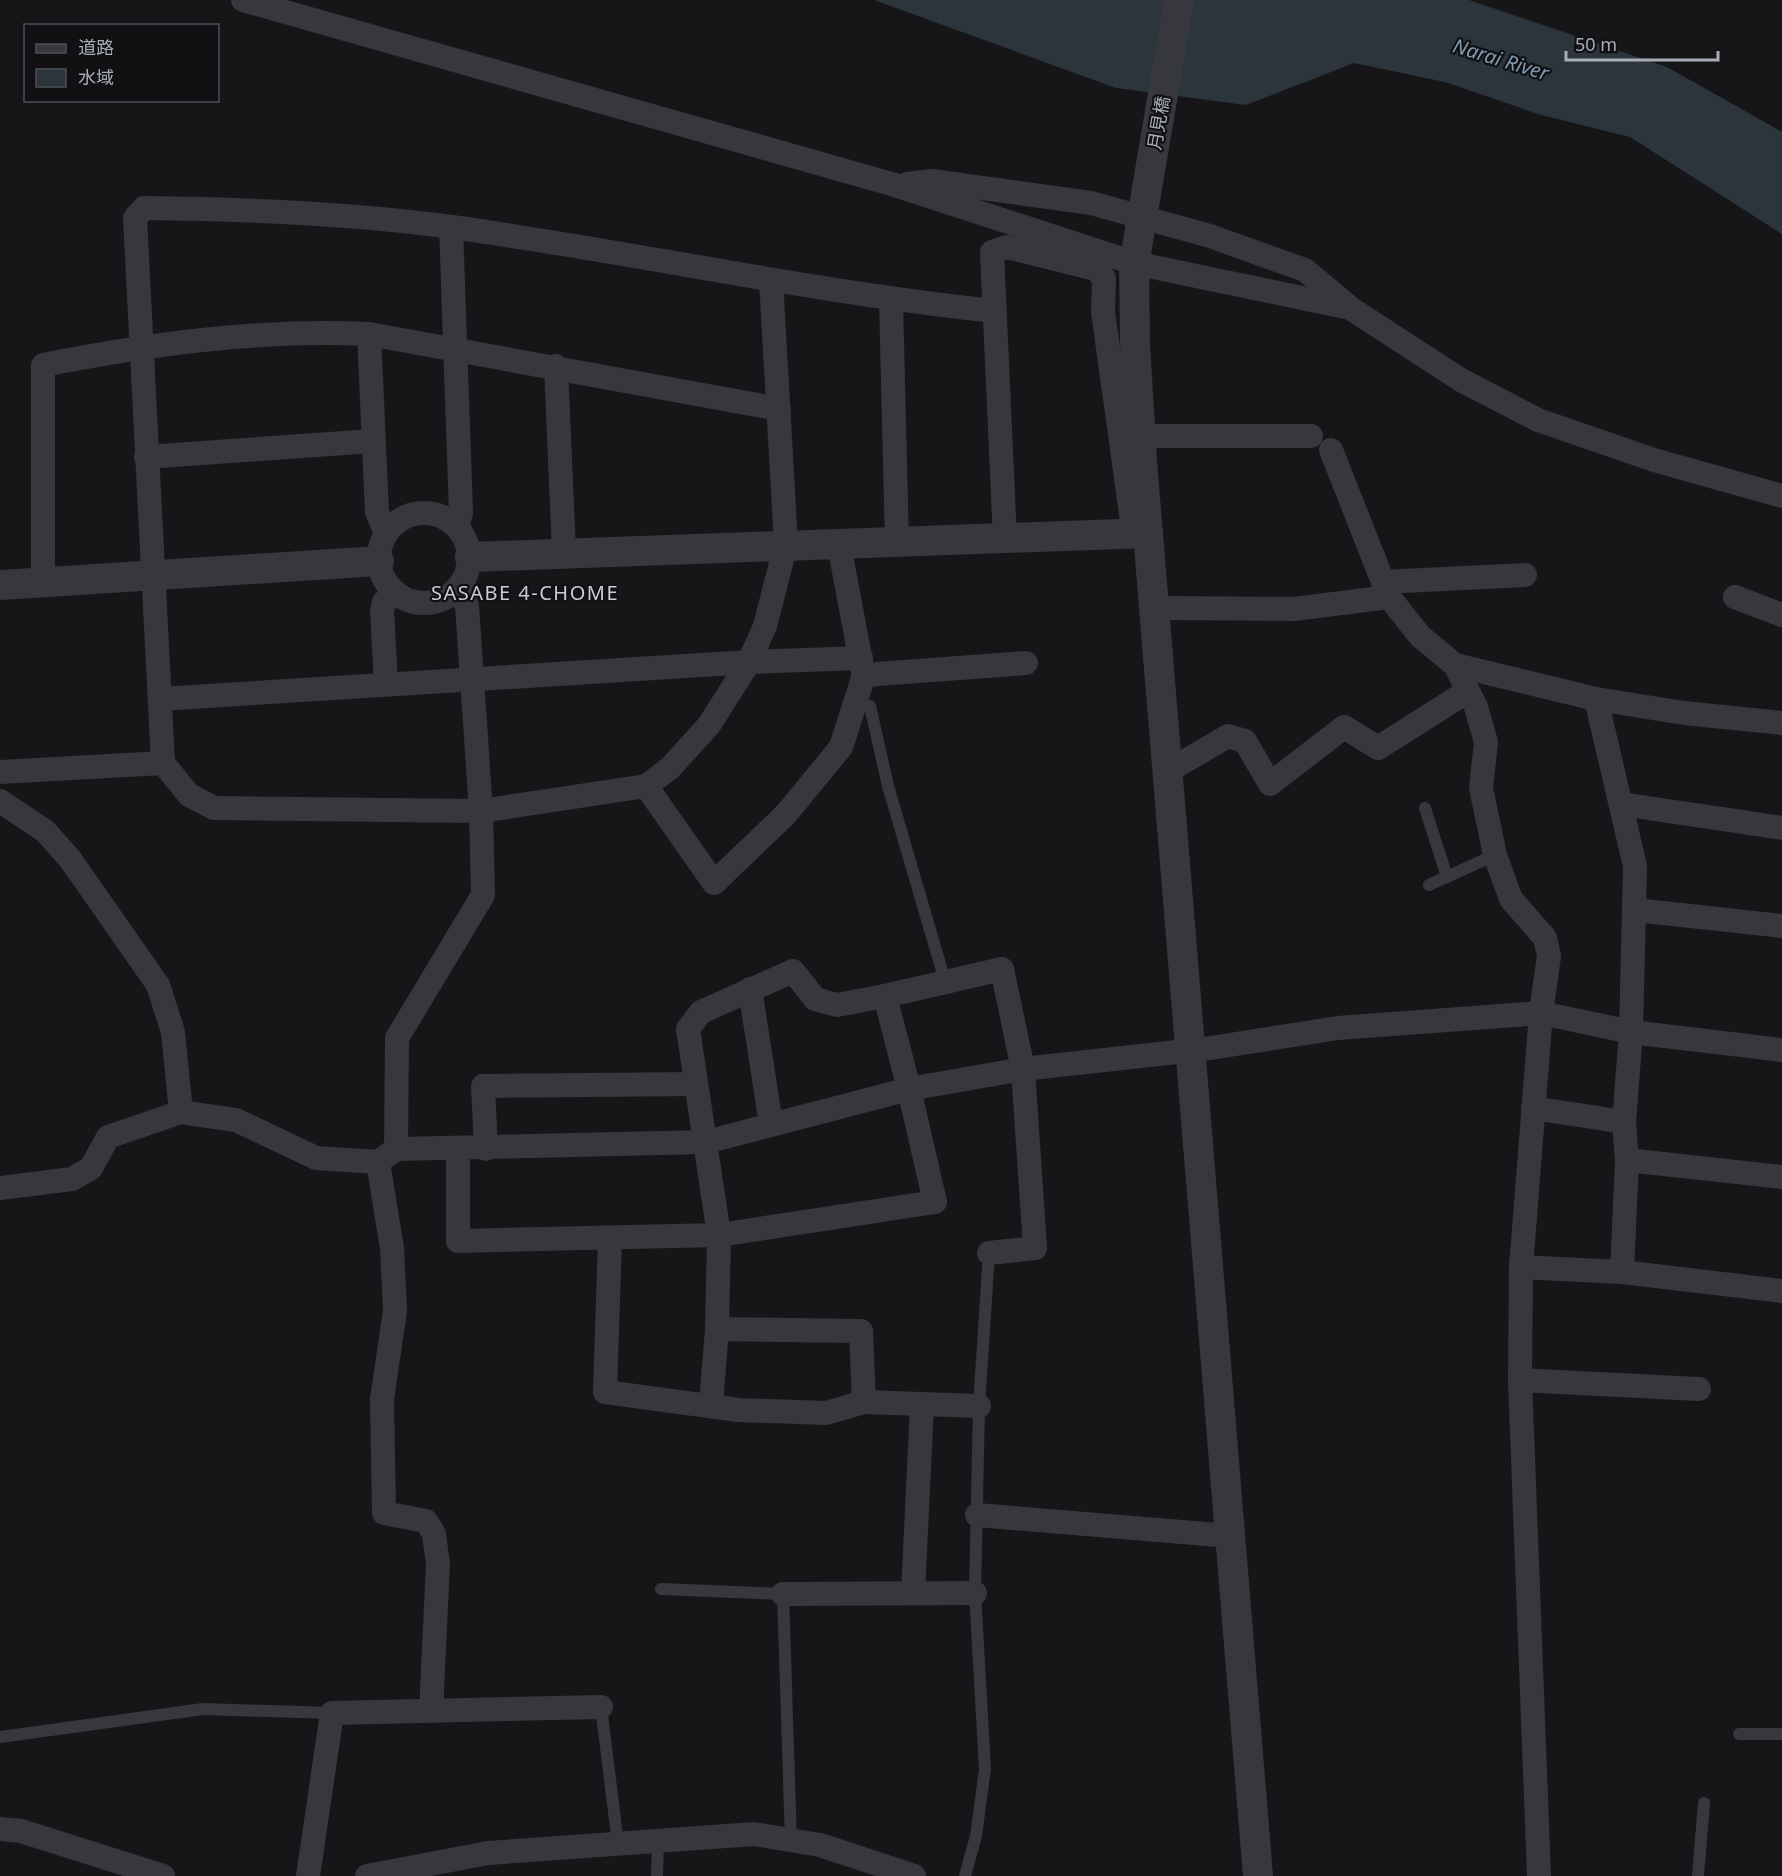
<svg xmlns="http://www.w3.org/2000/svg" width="1782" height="1876" font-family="'Noto Sans','Noto Sans JP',sans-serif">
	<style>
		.water { fill: #2c353c }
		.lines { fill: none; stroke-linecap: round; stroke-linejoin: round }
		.service { stroke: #37383d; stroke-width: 12 }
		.minor { stroke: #37383d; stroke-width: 24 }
		.tertiary { stroke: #37383d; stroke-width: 30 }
		.tertiary-bridge { stroke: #37383d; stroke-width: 30 }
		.labels { text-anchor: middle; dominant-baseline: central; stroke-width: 4.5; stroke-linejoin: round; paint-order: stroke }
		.street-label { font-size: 18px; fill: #a8adb8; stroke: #111113 }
		.water-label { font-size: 20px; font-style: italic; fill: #7f9bb3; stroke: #111113 }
		.neighbourhood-label { font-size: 20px; letter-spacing: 1.5px; fill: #c9ccd4; stroke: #111113 }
	</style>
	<rect width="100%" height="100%" fill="#161618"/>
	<path class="water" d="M874,0H1469L1667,67L1782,132V234L1630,137L1538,114L1445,82L1354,63L1246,105L1116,88Z"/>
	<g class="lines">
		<g class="service">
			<path d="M870,706L888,786L945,981"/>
			<path d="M1425,808L1447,877"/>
			<path d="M1429,885L1495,855"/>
			<path d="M661,1589L783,1594L791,1841"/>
			<path d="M601,1707L618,1844"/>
			<path d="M1739,1734H1782"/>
			<path d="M0,1737L203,1709L332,1713"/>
			<path d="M657,1876L658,1840"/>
			<path d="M965,1876L976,1836L985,1769L975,1593L979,1406L989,1253"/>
			<path d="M1698,1876L1704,1803"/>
		</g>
		<g class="minor">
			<path d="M243,0L895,185L1134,263L1350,308L1461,380L1538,420L1654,460L1782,496"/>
			<path d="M907,184L932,181L1091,203L1210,236L1305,270L1348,306"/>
			<path d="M451,227L461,513L457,527"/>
			<path d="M771,280L786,544L765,626L749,662L709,725L670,768L646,786L481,811L214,808L189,795L163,763L135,218L144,208C247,209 350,213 452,227C633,252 812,292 994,311"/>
			<path d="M891,300L897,544"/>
			<path d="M369,334L377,512L386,533"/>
			<path d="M556,366L564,553"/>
			<path d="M1141,436H1311"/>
			<path d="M1331,450L1389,597"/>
			<path d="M146,457L373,441"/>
			<circle cx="424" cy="558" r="45"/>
			<path d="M1005,540L992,252L1007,247L1096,269L1104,278L1103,312L1134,535"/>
			<path d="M839,545L863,672"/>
			<path d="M43,582V365C150,344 259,329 369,334L779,409"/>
			<path d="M1383,582L1525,575"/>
			<path d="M1735,597L1782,615"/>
			<path d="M1154,608L1294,609L1389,597L1420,636L1455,665L1596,699L1684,713L1782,723"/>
			<path d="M1455,665L1476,707L1486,742L1481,788L1495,855L1511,899L1545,938L1549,956L1541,1013L1521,1267L1520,1380L1539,1876"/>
			<path d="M386,684L382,611L384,602L396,593"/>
			<path d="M160,699L749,662L861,658"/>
			<path d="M1596,699L1635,866L1631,1032L1624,1122L1627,1160L1622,1272"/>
			<path d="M1168,771L1228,736L1245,741L1270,784L1344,727L1378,748L1468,691"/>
			<path d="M0,772L163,763"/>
			<path d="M646,786L714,883L786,814L841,747L864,675L1026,663"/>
			<path d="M0,801L45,831L70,859L158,985L173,1032L181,1112"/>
			<path d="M1621,804L1782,828"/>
			<path d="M1635,910L1782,926"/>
			<path d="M750,989L771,1124"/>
			<path d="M1533,1108L1624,1122"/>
			<path d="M396,1149L706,1142L909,1089L935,1202L719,1235L458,1241V1150"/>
			<path d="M486,1149L483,1086L696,1084"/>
			<path d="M1627,1160L1782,1177"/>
			<path d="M378,1162L392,1248L395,1311L382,1399L384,1513L426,1521L434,1534L438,1564L431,1711"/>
			<path d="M0,1188L72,1179L91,1168L108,1137L181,1112L236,1120L316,1158L378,1162L396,1149L397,1038L483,895L481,811L467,606L458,589"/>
			<path d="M610,1239L605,1392L738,1410L826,1413L864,1402"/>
			<path d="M989,1253L1035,1248L1023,1069L1002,969L885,996L909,1089L1023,1069L1204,1049L1338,1028L1541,1013L1631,1032L1782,1050"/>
			<path d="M1521,1267L1622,1272L1782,1291"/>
			<path d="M717,1329L861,1331L864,1402L979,1406"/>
			<path d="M1520,1380L1699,1389"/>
			<path d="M711,1404L717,1329L719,1235L688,1029L701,1012L793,971L815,999L837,1005L885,996"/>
			<path d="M977,1515L1230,1536"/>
			<path d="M913,1593L922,1406"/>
			<path d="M783,1594L975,1593"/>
			<path d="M0,1829L21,1831L163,1876"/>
			<path d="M308,1876L332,1713L601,1707"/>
			<path d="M367,1876L488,1853L754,1834L820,1845L914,1876"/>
		</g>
		<g class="tertiary">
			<path d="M1137,247L1134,263L1135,344L1142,461L1258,1876"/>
			<path d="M470,557L1148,533"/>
			<path d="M0,585L379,561"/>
		</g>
		<path class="tertiary-bridge" d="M1137,247L1179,0"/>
	</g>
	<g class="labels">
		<g class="street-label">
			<text transform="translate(1158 123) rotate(-80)">月見橋</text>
		</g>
		<g class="water-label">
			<text transform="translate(1501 59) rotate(17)">Narai River</text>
		</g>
		<g class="neighbourhood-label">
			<text x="525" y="592">SASABE 4-CHOME</text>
		</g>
	</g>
	<rect x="24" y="24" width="195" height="78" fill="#111113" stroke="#4d4f55" stroke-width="1.5"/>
	<rect x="36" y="44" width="30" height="9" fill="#37383d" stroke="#4d4f55" stroke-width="1.5"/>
	<text x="78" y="54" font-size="18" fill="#a8adb8">道路</text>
	<rect x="36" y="69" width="30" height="18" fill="#2c353c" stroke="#4d4f55" stroke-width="1.5"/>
	<text x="78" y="84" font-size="18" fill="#a8adb8">水域</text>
	<path d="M1566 51v9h152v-9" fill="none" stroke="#a8adb8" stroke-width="3"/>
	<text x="1575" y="51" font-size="18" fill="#a8adb8" stroke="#111113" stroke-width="4.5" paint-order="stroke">50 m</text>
</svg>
